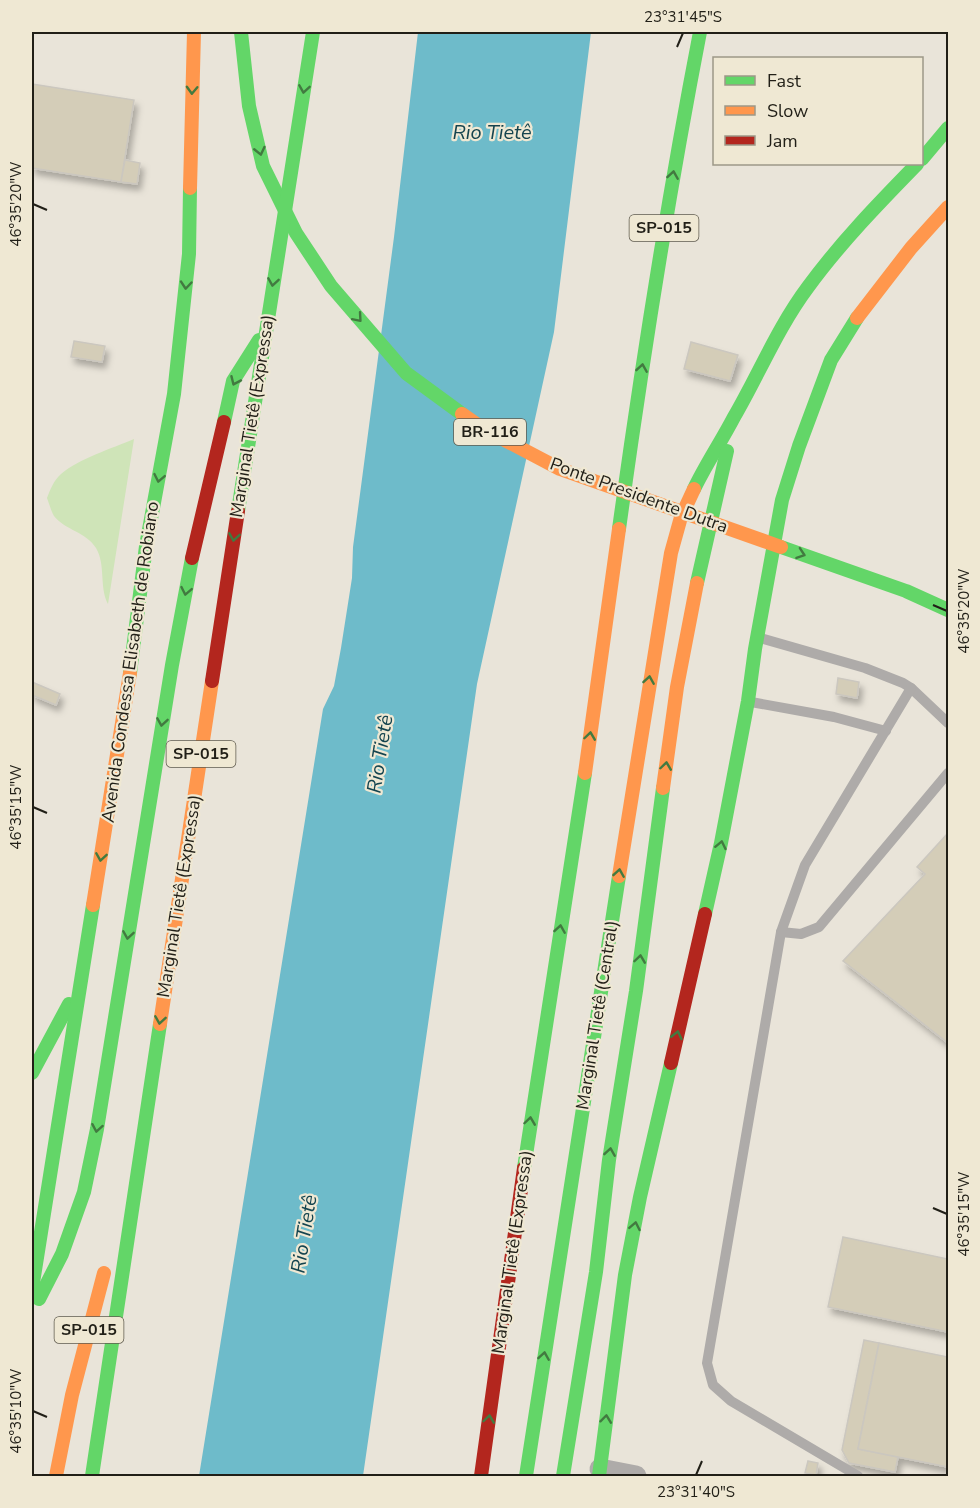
<svg xmlns="http://www.w3.org/2000/svg" width="980" height="1508" font-family="'Nunito Sans',sans-serif">
	<style>
		.green { fill: #cfe4b8 }
		.water { fill: #6ebbca }
		.building { fill: #d4cdb8; stroke: #cbc7bf; stroke-width: 1.5; filter: url(#shadow) }
		.lines { fill: none; stroke-linecap: round; stroke-linejoin: round }
		.lane { stroke: #aeaba9; stroke-width: 10 }
		.street { stroke: #aeaba9; stroke-width: 21 }
		.fast { stroke: #63d668; stroke-width: 14 }
		.slow { stroke: #ff974d; stroke-width: 14 }
		.jam { stroke: #b3261e; stroke-width: 14 }
		.oneway { stroke: #427a40 }
		.ticks { fill: none; stroke: #211f17; stroke-width: 2 }
		.labels { text-anchor: middle; dominant-baseline: central; stroke-width: 4.5; stroke-linejoin: round; paint-order: stroke }
		.shield { fill: #efe8d3; stroke: #5f5b4f; stroke-width: 1.5 }
		.shield-label { font-size: 16px; font-weight: bold; fill: #211f17 }
		.street-label { font-size: 18px; fill: #211f17; stroke: #efe8d3 }
		.water-label { font-size: 20px; font-style: italic; fill: #14444f; stroke: #efe8d3 }
		.neatline { fill: none; stroke: #211f17; stroke-width: 2 }
		.ticks-label { font-size: 15px; text-anchor: middle; fill: #211f17 }
	</style>
	<defs>
		<filter id="shadow"><feDropShadow dx="3.5" dy="6" stdDeviation="3" flood-color="#0004"/></filter>
	</defs>
	<rect width="100%" height="100%" fill="#e9e4d9"/>
	<path class="green" d="M134,439L108,604C99,587 106,565 96,548C86,532 65,530 54,516C51,511 49,503 47,498C50,490 54,480 61,474C78,459 113,448 134,439Z"/>
	<path class="water" d="M418,32H591L554,332L477,684L363,1476H199L323,709L334,686L341,648L352,578L353,547L394,237Z"/>
	<g class="building">
		<path d="M32,84L134,100L121,182L32,168Z"/>
		<path d="M125,160L140,163L137,184L121,182Z"/>
		<path d="M74,341L105,346L102,362L71,357Z"/>
		<path d="M691,342L738,355L730,381L684,369Z"/>
		<path d="M838,678L859,682L857,698L836,694Z"/>
		<path d="M32,682L60,694L56,705L32,695Z"/>
		<path d="M948,833V1043L843,961L925,874L917,867Z"/>
		<path d="M843,1237L948,1259V1332L828,1307Z"/>
		<path d="M864,1340L879,1343L858,1449L898,1457L895,1472L849,1463L842,1450Z"/>
		<path d="M879,1343L948,1357V1467L858,1449Z"/>
		<path d="M808,1461L818,1463L816,1475L805,1473Z"/>
	</g>
	<g class="lines">
		<g class="lane">
			<path d="M760,638L865,668L903,683L911,688L948,723"/>
			<path d="M751,702L834,717L886,731"/>
			<path d="M781,932L801,934L819,927L948,773"/>
			<path d="M858,1476L731,1401L713,1385L707,1363L781,932L805,865L911,688"/>
		</g>
		<path class="street" d="M600,1469L636,1476"/>
		<g class="fast">
			<path d="M241,32L249,106L263,166L296,233L331,286L406,373L462,414"/>
			<path d="M922,159L948,128"/>
			<path d="M224,422L233,381L259,340"/>
			<path d="M694,489C706,464 721,442 734,417C759,374 778,327 808,287C841,242 879,203 917,164"/>
			<path d="M238,511L313,32"/>
			<path d="M619,529C642,363 668,197 700,32"/>
			<path d="M781,547L906,591L948,610"/>
			<path d="M697,583L727,451"/>
			<path d="M130,673L146,546L174,394L189,254L190,188"/>
			<path d="M705,914L721,843L748,701L755,649L782,500L799,446L831,360L857,318"/>
			<path d="M32,1073L69,1004"/>
			<path d="M524,1168L585,773"/>
			<path d="M32,1289L93,905"/>
			<path d="M39,1299L62,1254L84,1192L97,1129L172,665L192,558"/>
			<path d="M92,1476L160,1024"/>
			<path d="M526,1476L619,876"/>
			<path d="M563,1476L596,1272L609,1160L636,991L663,788"/>
			<path d="M599,1476L625,1275L640,1197L671,1063"/>
		</g>
		<g class="slow">
			<path d="M190,188L194,32"/>
			<path d="M857,318L911,248L948,207"/>
			<path d="M462,414L482,428L560,469L781,547"/>
			<path d="M585,773L619,529"/>
			<path d="M663,788L677,687L697,583"/>
			<path d="M619,876L671,553L681,517L694,489"/>
			<path d="M93,905L130,673"/>
			<path d="M160,1024L212,681"/>
			<path d="M56,1476L72,1395L104,1273"/>
		</g>
		<g class="jam">
			<path d="M192,558L224,422"/>
			<path d="M212,681L238,511"/>
			<path d="M671,1063L705,914"/>
			<path d="M481,1476L524,1168"/>
		</g>
	</g>
	<defs><path id="oneway-chevron" d="M-2-3.5L2.5 0L-2 3.5" fill="none" stroke-width="1.6" stroke-linecap="round" stroke-linejoin="round" transform="scale(1.5)"/></defs>
	<g class="oneway">
		<use href="#oneway-chevron" transform="translate(304 89) rotate(99)"/>
		<use href="#oneway-chevron" transform="translate(192 90) rotate(92)"/>
		<use href="#oneway-chevron" transform="translate(260 151) rotate(77)"/>
		<use href="#oneway-chevron" transform="translate(673 175) rotate(-81)"/>
		<use href="#oneway-chevron" transform="translate(273 282) rotate(99)"/>
		<use href="#oneway-chevron" transform="translate(186 285) rotate(95)"/>
		<use href="#oneway-chevron" transform="translate(358 318) rotate(49)"/>
		<use href="#oneway-chevron" transform="translate(642 368) rotate(-81)"/>
		<use href="#oneway-chevron" transform="translate(235 381) rotate(114)"/>
		<use href="#oneway-chevron" transform="translate(159 478) rotate(101)"/>
		<use href="#oneway-chevron" transform="translate(234 537) rotate(99)"/>
		<use href="#oneway-chevron" transform="translate(801 554) rotate(19)"/>
		<use href="#oneway-chevron" transform="translate(186 591) rotate(101)"/>
		<use href="#oneway-chevron" transform="translate(649 680) rotate(-81)"/>
		<use href="#oneway-chevron" transform="translate(162 722) rotate(99)"/>
		<use href="#oneway-chevron" transform="translate(590 736) rotate(-82)"/>
		<use href="#oneway-chevron" transform="translate(666 766) rotate(-82)"/>
		<use href="#oneway-chevron" transform="translate(721 845) rotate(-78)"/>
		<use href="#oneway-chevron" transform="translate(101 857) rotate(99)"/>
		<use href="#oneway-chevron" transform="translate(619 873) rotate(-81)"/>
		<use href="#oneway-chevron" transform="translate(560 929) rotate(-81)"/>
		<use href="#oneway-chevron" transform="translate(128 935) rotate(99)"/>
		<use href="#oneway-chevron" transform="translate(640 959) rotate(-82)"/>
		<use href="#oneway-chevron" transform="translate(160 1020) rotate(99)"/>
		<use href="#oneway-chevron" transform="translate(677 1035) rotate(-77)"/>
		<use href="#oneway-chevron" transform="translate(530 1121) rotate(-82)"/>
		<use href="#oneway-chevron" transform="translate(97 1128) rotate(100)"/>
		<use href="#oneway-chevron" transform="translate(610 1152) rotate(-81)"/>
		<use href="#oneway-chevron" transform="translate(635 1226) rotate(-79)"/>
		<use href="#oneway-chevron" transform="translate(544 1356) rotate(-81)"/>
		<use href="#oneway-chevron" transform="translate(489 1419) rotate(-82)"/>
		<use href="#oneway-chevron" transform="translate(606 1419) rotate(-83)"/>
	</g>
	<path class="ticks" d="M677,47L683,33M33,204L47,210M933,605L947,611M33,807L47,813M933,1208L947,1214M33,1411L47,1417M696,1475L702,1461"/>
	<g class="labels">
		<g class="shield">
			<rect x="629.5" y="215" width="69" height="26" rx="4.5"/>
			<rect x="454" y="419" width="72" height="26" rx="4.5"/>
			<rect x="166.5" y="741" width="69" height="26" rx="4.5"/>
			<rect x="54.5" y="1317" width="69" height="26" rx="4.5"/>
		</g>
		<g class="shield-label">
			<text x="664" y="228">SP-015</text>
			<text x="490" y="432">BR-116</text>
			<text x="201" y="754">SP-015</text>
			<text x="89" y="1330">SP-015</text>
		</g>
		<g class="street-label">
			<text transform="translate(252 416) rotate(-81)">Marginal Tietê (Expressa)</text>
			<text transform="translate(639 495) rotate(20)">Ponte Presidente Dutra</text>
			<text transform="translate(130 662) rotate(-82)">Avenida Condessa Elisabeth de Robiano</text>
			<text transform="translate(179 896) rotate(-81)">Marginal Tietê (Expressa)</text>
			<text transform="translate(597 1015) rotate(-81)">Marginal Tietê (Central)</text>
			<text transform="translate(512 1252) rotate(-82)">Marginal Tietê (Expressa)</text>
		</g>
		<g class="water-label">
			<text x="492" y="132">Rio Tietê</text>
			<text transform="translate(380 754) rotate(-81)">Rio Tietê</text>
			<text transform="translate(304 1234) rotate(-81)">Rio Tietê</text>
		</g>
	</g>
	<rect width="980" height="1508" fill="none" stroke="#efe8d3" stroke-width="66"/>
	<rect x="713" y="57" width="210" height="108" fill="#efe8d3" stroke="#9d9888" stroke-width="1.5"/>
	<rect x="725" y="76" width="30" height="9" fill="#63d668" stroke="#9d9888" stroke-width="1.5"/>
	<text x="767" y="87" font-size="18" fill="#211f17">Fast</text>
	<rect x="725" y="106" width="30" height="9" fill="#ff974d" stroke="#9d9888" stroke-width="1.5"/>
	<text x="767" y="117" font-size="18" fill="#211f17">Slow</text>
	<rect x="725" y="136" width="30" height="9" fill="#b3261e" stroke="#9d9888" stroke-width="1.5"/>
	<text x="767" y="147" font-size="18" fill="#211f17">Jam</text>
	<rect x="33" y="33" width="914" height="1442" class="neatline"/>
	<g class="ticks-label">
		<text x="683" y="22">23°31'45"S</text>
		<text transform="translate(16 204) rotate(-90)" y="5">46°35'20"W</text>
		<text transform="translate(964 611) rotate(-90)" y="5">46°35'20"W</text>
		<text transform="translate(16 807) rotate(-90)" y="5">46°35'15"W</text>
		<text transform="translate(964 1214) rotate(-90)" y="5">46°35'15"W</text>
		<text transform="translate(16 1411) rotate(-90)" y="5">46°35'10"W</text>
		<text x="696" y="1497">23°31'40"S</text>
	</g>
</svg>
